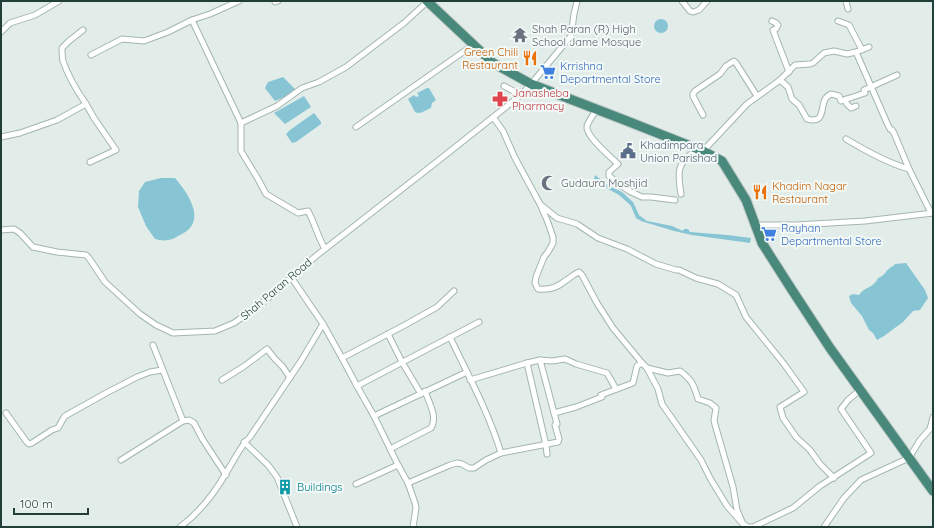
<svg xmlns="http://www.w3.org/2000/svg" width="934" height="528" font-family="Quicksand,sans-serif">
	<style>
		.water { fill: #87c5d5 }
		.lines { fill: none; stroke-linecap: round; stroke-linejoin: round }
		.minor-casing { stroke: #a4b5b0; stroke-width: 7 }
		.trunk-casing { stroke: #c1c9c7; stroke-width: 11 }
		.minor { stroke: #fff; stroke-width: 5 }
		.trunk { stroke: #48897c; stroke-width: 9 }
		.labels { text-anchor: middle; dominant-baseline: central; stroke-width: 4; stroke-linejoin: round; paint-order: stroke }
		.worship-label { font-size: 11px; fill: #5b616d; stroke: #f3f9f6; text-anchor: start }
		.food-label { font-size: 11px; fill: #c56008; stroke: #f3f9f6; text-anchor: end }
		.shop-label { font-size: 11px; fill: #366cbe; stroke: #f3f9f6; text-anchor: start }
		.health-label { font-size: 11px; fill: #be3a42; stroke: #f3f9f6; text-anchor: start }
		.service-label { font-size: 11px; fill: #4e5e75; stroke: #f3f9f6; text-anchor: start }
		.street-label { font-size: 11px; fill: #213f38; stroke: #f3f9f6 }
		.culture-label { font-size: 11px; fill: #0d838f; stroke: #f3f9f6; text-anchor: start }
	</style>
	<rect width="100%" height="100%" fill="#e2ede9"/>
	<g class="water">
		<circle cx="661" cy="26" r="7"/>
		<path d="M283,77L295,89L294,93L275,101L265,88L268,82Z"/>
		<path d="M427,88H429L436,100L432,103L431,108C425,110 421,115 415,112L408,99L414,95L416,97L419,96L417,93Z"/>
		<path d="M304,96L311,107L285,124L274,113Z"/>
		<path d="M314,113L321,122V124L296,142L292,143L286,134L290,130Z"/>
		<path d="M595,175L608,185L622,192L633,202L639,215L647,221L672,226L683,231L684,229H688L690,232L727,235L751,238L750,243L692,235L674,231L641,221L636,218L631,206L627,202L619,195L610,190L594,179Z"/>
		<path d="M161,178H175C187,192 208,221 182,234C178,236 172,240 168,240C164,241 159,240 155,239L146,226L138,207L139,191L145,182Z"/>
		<path d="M906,263L925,290L928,298L920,310L913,311L903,322L884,336L877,340L873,333L869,330L862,316L851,303L849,296L853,294L859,295C865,286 874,288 878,278C885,276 885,271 890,268C895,264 891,269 895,264Z"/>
	</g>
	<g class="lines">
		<defs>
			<g id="minor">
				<path d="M682,1L690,11L693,12L699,10L707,1"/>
				<path d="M846,1L848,9"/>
				<path d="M275,2L278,1"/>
				<path d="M192,20L241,123L277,106L302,88L319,82L346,67L404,23L427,2"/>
				<path d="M772,21L776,23L778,25L776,29L773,30L789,72"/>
				<path d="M838,21L849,25L862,50"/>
				<path d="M83,30L69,41L62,48C62,52 62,57 63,61C68,76 77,91 86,104"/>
				<path d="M1,32L10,23L35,15L59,1"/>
				<path d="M856,52L887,123L890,129L892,130L894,133L909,169"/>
				<path d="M91,55L122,39L144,41L168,32L192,20L210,14L239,1"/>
				<path d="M780,80L788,87L792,99L799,105L807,119C830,125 816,100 831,94L839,96L841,101L865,93L864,90L897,75"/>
				<path d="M504,86L521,95"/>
				<path d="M846,99V103L851,108L856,106"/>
				<path d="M597,109C594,114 589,120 587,126C585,136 611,157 618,164L609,172V176L619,184L629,191L642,197H651L675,200"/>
				<path d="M703,115L693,96V94L695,91L720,74L726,66L734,61L736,63L757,96"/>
				<path d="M493,117L503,131L515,158L540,204L547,220L553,237V243L548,252L544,257L536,277L535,283L538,289C548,290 557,288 565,281C570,278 574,274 579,272L582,275L597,303L613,328L642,363L647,368L668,373L680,371C692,380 694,385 698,399L710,403L716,408L714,421L733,487L737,510L743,524"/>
				<path d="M241,123V151L258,179L266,194L298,213L308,211C315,224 318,237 325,249"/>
				<path d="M356,127L473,45"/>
				<path d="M1,137L20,133L57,120L86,104L94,118L116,150L90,162"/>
				<path d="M846,139C866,151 887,163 909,169L931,213"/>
				<path d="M703,151L747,104L780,80L795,65L810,64L813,63L824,53L834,51L847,54L856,52L869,47"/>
				<path d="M681,194C677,170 677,164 697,149"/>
				<path d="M541,205L557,218L577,224L598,238L627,249L656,264L676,270H679L696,278L718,284L736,295L746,317L784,364L804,392L780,407L783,418L796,437L810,450L820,464L834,478"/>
				<path d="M755,225H796L865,221L933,213"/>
				<path d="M1,230L14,229L20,233L33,247L57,252L86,255L89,258L105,282L140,314L156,325L173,333L215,331L234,323L260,305L316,256L434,164L521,95L531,84L571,36L574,14L577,1"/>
				<path d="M291,277L323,324L342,358L357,386L374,416L398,465L408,483L415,503L416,508L413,527"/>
				<path d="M388,334L402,362L421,394"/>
				<path d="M450,337C468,375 489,413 501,453"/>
				<path d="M153,345L183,421"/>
				<path d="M342,358L405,325L437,307L454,291"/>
				<path d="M527,363L546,445L547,454"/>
				<path d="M647,368L658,389L662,404L701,460L710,478L727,506L743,524L748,527H753L793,508L820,486L871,453L841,409L848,400L860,390"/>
				<path d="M222,380L243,367L267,349L275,359L283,367L290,378"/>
				<path d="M470,380L527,363L540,360L552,361L565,359L576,364L607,373L616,389"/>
				<path d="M357,386L479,322"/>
				<path d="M6,413L26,441L29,444L32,443L52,430L58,428L63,419L65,416L108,392L137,377L150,372L162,370"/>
				<path d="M554,413L576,407L602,397L601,395L633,383L637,366L642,363"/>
				<path d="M374,416L467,372"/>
				<path d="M244,442L268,465L277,477L297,527"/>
				<path d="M390,449L431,428C438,417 429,403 425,391"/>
				<path d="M121,460L183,421L189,420L194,423L203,440L226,475"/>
				<path d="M408,483L450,465L457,463L462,464L469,468H474L486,460L501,453L558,442L559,439L555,425L557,424L540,360"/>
				<path d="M356,484L398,465"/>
				<path d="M180,527C199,513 214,494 226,473C234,461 240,446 250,437L301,361L323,324"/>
				<path d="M824,527L844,498L861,480L909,458L920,440L930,429L933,417"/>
			</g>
			<path id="trunk" d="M427,1L493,63L531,84L627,121L703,151L722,161L746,200L762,243L792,290L830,348L933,491"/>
		</defs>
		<use href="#minor" class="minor-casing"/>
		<use href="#trunk" class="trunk-casing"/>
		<use href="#minor" class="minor"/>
		<use href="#trunk" class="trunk"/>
	</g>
	<defs>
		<symbol id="temple-bare" viewBox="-9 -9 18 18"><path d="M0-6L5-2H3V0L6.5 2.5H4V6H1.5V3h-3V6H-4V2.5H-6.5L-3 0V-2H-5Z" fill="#6b7280" stroke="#f3f9f6" stroke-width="2.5" paint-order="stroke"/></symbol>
		<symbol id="restaurant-bare" viewBox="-9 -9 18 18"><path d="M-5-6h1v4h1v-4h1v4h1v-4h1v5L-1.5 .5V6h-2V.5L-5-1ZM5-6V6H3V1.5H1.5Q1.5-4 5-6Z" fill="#e8710a" stroke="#f3f9f6" stroke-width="2.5" paint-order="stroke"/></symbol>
		<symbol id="supermarket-bare" viewBox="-9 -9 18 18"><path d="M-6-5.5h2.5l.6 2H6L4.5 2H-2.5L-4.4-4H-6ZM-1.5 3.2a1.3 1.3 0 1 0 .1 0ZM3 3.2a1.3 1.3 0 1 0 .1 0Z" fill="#3f7fe0" stroke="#f3f9f6" stroke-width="2.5" paint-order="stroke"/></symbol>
		<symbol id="pharmacy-bare" viewBox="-9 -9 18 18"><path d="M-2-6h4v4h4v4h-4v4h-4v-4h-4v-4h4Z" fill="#e0444e" stroke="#f3f9f6" stroke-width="2.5" paint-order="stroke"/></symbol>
		<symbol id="civic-bare" viewBox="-9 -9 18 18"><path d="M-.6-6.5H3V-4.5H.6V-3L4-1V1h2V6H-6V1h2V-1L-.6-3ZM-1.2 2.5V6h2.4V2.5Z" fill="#5c6f8a" stroke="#f3f9f6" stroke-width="2.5" paint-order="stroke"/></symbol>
		<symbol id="mosque-bare" viewBox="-9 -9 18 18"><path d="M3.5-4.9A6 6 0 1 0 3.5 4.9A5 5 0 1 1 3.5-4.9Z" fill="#6b7280" stroke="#f3f9f6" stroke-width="2.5" paint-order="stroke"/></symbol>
		<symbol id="building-bare" viewBox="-9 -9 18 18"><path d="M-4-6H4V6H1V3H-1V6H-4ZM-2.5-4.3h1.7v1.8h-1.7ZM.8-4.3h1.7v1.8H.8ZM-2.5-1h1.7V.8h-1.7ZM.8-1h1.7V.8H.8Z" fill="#0f9aa8" stroke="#f3f9f6" stroke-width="2.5" paint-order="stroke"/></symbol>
	</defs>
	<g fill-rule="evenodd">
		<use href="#temple-bare" x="509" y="24" width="22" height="22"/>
		<use href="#restaurant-bare" x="519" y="47" width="22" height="22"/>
		<use href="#supermarket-bare" x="537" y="61" width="22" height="22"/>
		<use href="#pharmacy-bare" x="489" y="88" width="22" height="22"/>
		<use href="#civic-bare" x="617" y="140" width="22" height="22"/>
		<use href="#mosque-bare" x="538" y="172" width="22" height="22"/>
		<use href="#restaurant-bare" x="749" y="181" width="22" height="22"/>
		<use href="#supermarket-bare" x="758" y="223" width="22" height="22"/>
		<use href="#building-bare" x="274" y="476" width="22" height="22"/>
	</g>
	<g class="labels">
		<g class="worship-label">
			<text x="532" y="29">Shah Paran (R) High<tspan x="532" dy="13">School Jame Mosque</tspan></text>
			<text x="561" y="183">Gudaura Moshjid</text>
		</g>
		<g class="food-label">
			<text x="518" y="52">Green Chili<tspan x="518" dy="13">Restaurant</tspan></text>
			<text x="772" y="186" text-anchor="start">Khadim Nagar<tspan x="772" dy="13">Restaurant</tspan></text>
		</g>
		<g class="shop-label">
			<text x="560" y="66">Krrishna<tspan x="560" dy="13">Departmental Store</tspan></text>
			<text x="781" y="228">Rayhan<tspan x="781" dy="13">Departmental Store</tspan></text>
		</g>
		<g class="health-label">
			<text x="512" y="93">Janasheba<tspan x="512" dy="13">Pharmacy</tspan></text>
		</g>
		<g class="service-label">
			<text x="640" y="145">Khadimpara<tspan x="640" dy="13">Union Parishad</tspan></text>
		</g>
		<g class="street-label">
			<text transform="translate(276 289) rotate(-40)">Shah Paran Road</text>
		</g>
		<g class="culture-label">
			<text x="297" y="487">Buildings</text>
		</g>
	</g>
	<rect width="934" height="528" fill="none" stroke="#213f38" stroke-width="4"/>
	<path d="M14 508v6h74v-6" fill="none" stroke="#213f38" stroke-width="2"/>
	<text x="20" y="508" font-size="12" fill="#213f38" stroke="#f3f9f6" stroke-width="3" paint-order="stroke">100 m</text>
</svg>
